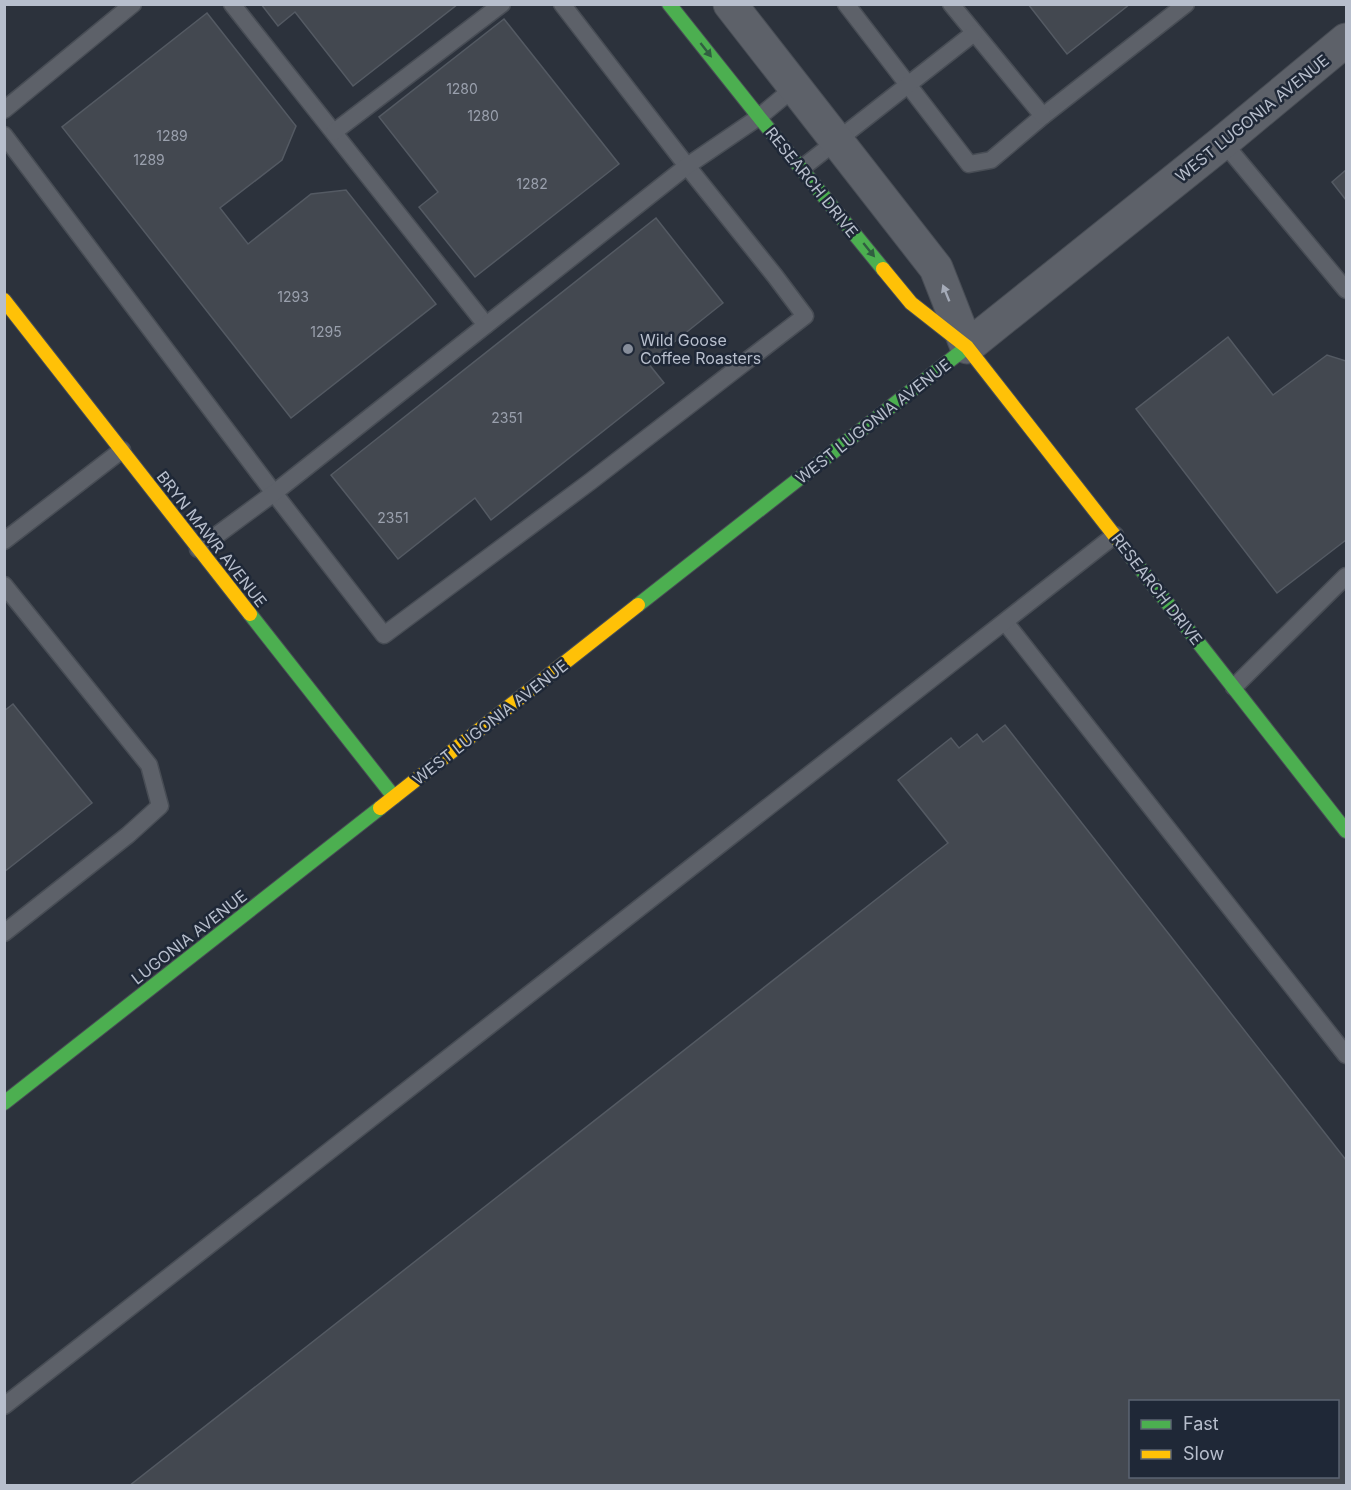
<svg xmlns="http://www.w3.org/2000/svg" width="1351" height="1490" font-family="Inter,sans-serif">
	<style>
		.building { fill: #434850; stroke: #545a63; stroke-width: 1.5; fill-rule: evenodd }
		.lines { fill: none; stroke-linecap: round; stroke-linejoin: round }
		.lane-casing { stroke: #484d55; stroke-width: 19 }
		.street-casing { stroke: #484d55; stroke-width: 35 }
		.fast-casing { stroke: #484d55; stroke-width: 16 }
		.slow-casing { stroke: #484d55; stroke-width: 16 }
		.lane { stroke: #5d6169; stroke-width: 16 }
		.street { stroke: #5d6169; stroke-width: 33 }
		.fast { stroke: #4caf50; stroke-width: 14 }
		.slow { stroke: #ffc107; stroke-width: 14 }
		.oneway { fill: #315e41 }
		.oneway2 { fill: #a5abb8 }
		.poi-dot { fill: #868d9a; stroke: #1f2837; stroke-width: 2 }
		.labels { text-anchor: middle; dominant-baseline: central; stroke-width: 5; stroke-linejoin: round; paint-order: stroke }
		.number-label { font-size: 14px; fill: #9aa0ad }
		.street-label { font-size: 16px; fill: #b7becc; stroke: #1f2837 }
		.poi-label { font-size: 16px; fill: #b7becc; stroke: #1f2837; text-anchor: start }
	</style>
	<rect width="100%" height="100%" fill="#2c323c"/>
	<g class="building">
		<path d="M261,4H458L353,86L295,12L278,26Z"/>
		<path d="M1028,4H1130L1067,54Z"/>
		<path d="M207,13L296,126L282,160L220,208L248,244L311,194L346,190L436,304L291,418L62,127Z"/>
		<path d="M504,19L619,164L475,277L419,207L438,192L379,117Z"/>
		<path d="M1346,170V200L1332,182Z"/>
		<path d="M656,218L723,303L648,363L664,383L491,520L475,498L398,559L331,475Z"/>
		<path d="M1228,337L1273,395L1327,355L1346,361V540L1277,593L1136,409Z"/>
		<path d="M13,704L92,803L4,872V711Z"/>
		<path d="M1005,725L1346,1160V1486H129L948,843L898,780L951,738L959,748L977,734L983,742ZM1130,1402H1338V1476H1130Z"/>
	</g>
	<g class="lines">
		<defs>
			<g id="lane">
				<path d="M232,4L486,325"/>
				<path d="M846,4L969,164L991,160L1043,116L1186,4"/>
				<path d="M951,4L1043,116"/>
				<path d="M4,110L133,4"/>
				<path d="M334,132L502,4"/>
				<path d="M4,135L274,493L384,635L591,481L805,316L775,276L687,166L562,4"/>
				<path d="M1223,142L1346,290"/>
				<path d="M802,168L974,33"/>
				<path d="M4,541L122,450"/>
				<path d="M198,549L274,493L687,166L759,117L795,87"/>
				<path d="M4,585L149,765L160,806L128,835L4,933"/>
				<path d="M1005,622L1346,1055"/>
				<path d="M1234,687L1346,576"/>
				<path d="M4,1406L1115,535"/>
			</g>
			<path id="street" d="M730,4L936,268L967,347L1223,142L1346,40"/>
			<g id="fast">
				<path d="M669,4L759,117L883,269"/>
				<path d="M1118,540L1346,831"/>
				<path d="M638,605L967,347"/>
				<path d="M250,614L394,797"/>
				<path d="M4,1103L380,808"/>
			</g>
			<g id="slow">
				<path d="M883,269L911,303L967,347L1118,540"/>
				<path d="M4,300L250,614"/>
				<path d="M380,808L638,605"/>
			</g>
		</defs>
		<use href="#lane" class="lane-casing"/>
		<use href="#street" class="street-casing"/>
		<use href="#fast" class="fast-casing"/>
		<use href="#slow" class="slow-casing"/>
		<use href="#lane" class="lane"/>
		<use href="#street" class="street"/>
		<use href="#fast" class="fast"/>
		<use href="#slow" class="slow"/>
	</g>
	<defs><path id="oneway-solid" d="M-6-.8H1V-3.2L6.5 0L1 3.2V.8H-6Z" transform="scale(1.5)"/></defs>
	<g class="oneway">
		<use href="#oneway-solid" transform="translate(706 50) rotate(52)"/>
		<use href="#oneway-solid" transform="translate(869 250) rotate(51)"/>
	</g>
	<use class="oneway2" href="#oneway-solid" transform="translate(946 293) rotate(-112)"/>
	<circle class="poi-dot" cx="628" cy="349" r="6"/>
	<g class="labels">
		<g class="number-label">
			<text x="462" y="88">1280</text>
			<text x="483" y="115">1280</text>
			<text x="172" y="135">1289</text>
			<text x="149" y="159">1289</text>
			<text x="532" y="183">1282</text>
			<text x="293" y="296">1293</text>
			<text x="326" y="331">1295</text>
			<text x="507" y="417">2351</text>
			<text x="393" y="517">2351</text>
		</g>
		<g class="street-label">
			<text transform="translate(1252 118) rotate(-39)">WEST LUGONIA AVENUE</text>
			<text transform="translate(812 182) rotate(51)">RESEARCH DRIVE</text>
			<text transform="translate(873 421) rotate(-38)">WEST LUGONIA AVENUE</text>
			<text transform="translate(212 539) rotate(52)">BRYN MAWR AVENUE</text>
			<text transform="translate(1157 589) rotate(52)">RESEARCH DRIVE</text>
			<text transform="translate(490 722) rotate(-38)">WEST LUGONIA AVENUE</text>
			<text transform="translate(189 937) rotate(-38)">LUGONIA AVENUE</text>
		</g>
		<g class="poi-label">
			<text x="640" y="340">Wild Goose<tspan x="640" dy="18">Coffee Roasters</tspan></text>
		</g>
	</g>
	<rect width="1351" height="1490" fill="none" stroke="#b7becc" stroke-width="12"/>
	<rect x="1129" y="1400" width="210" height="78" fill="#1f2837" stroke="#5c6473" stroke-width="1.5"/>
	<rect x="1141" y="1420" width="30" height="9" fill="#4caf50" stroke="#5c6473" stroke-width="1.5"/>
	<text x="1183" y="1430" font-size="18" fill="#b7becc">Fast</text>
	<rect x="1141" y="1450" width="30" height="9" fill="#ffc107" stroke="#5c6473" stroke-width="1.5"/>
	<text x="1183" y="1460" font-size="18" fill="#b7becc">Slow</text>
</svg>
